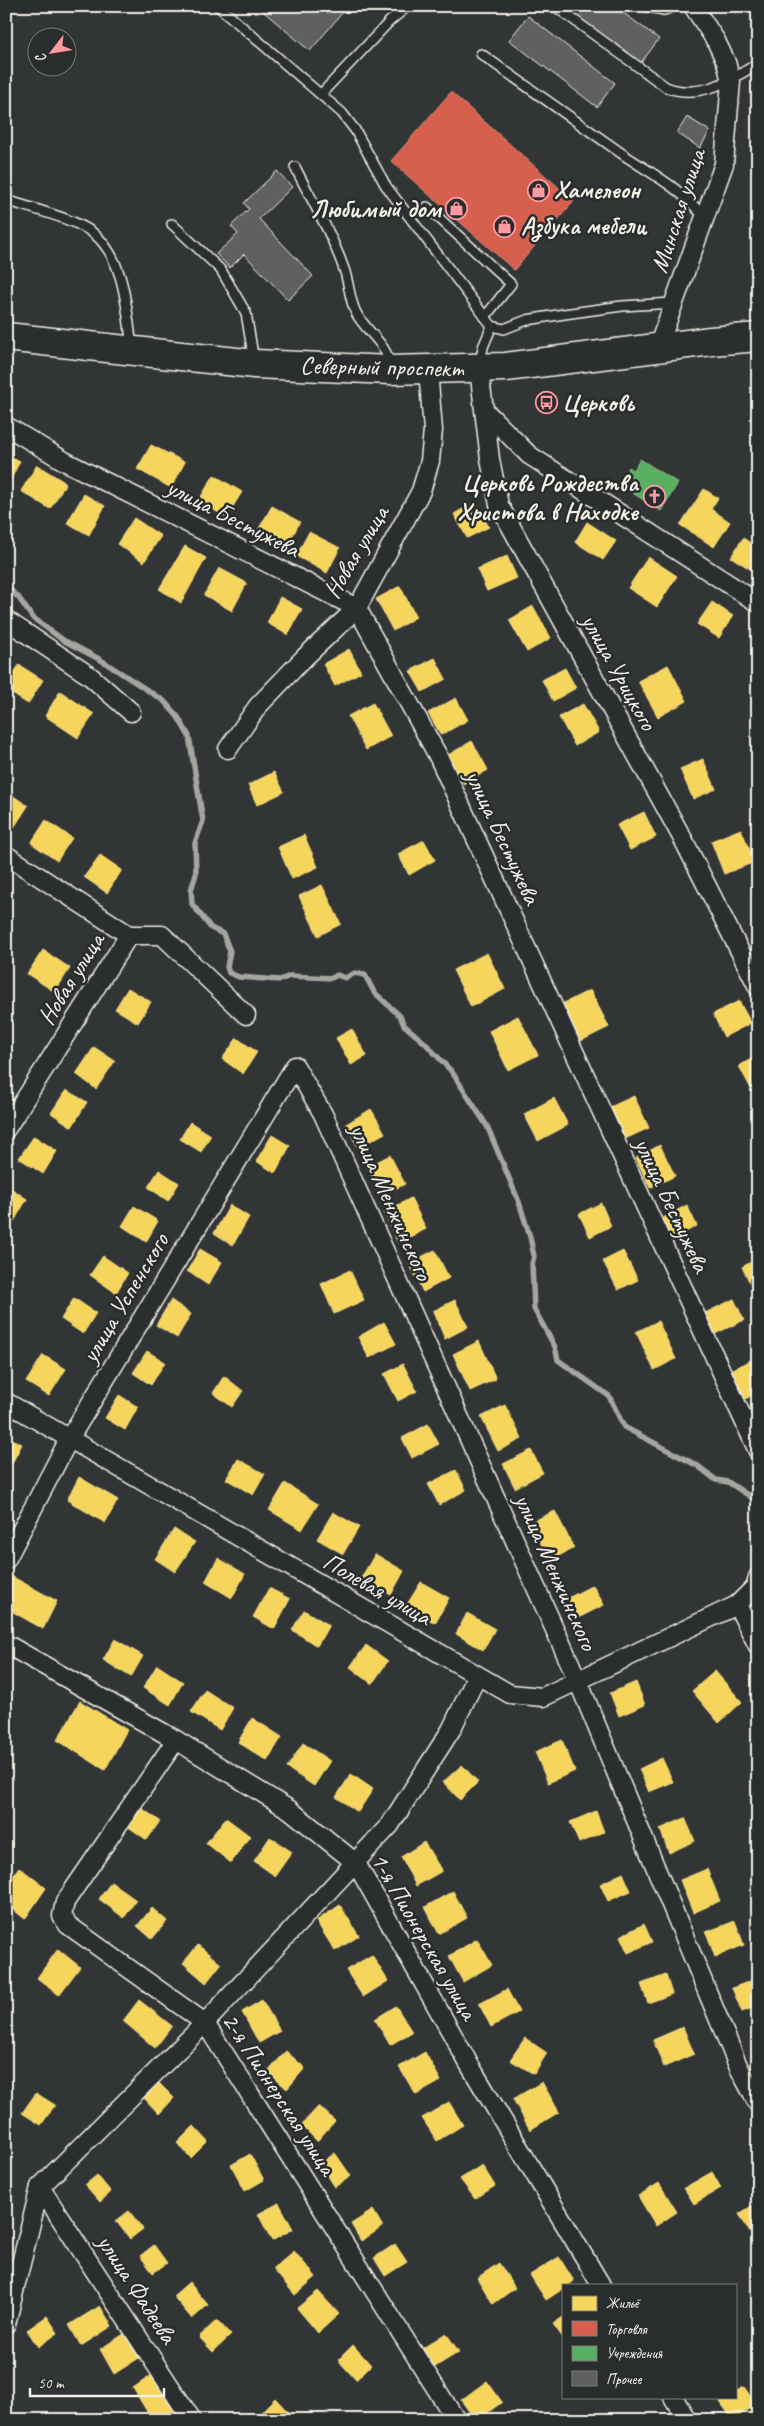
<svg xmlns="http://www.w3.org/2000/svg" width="764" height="2426" font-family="Caveat,sans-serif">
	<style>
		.homes { fill: #f6d55c; stroke: #f5dd86 }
		.shops { fill: #d6604d; stroke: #df8c7c }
		.public { fill: #5aae61; stroke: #88c28a }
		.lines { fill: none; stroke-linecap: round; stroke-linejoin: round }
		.stream { stroke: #a6a5a0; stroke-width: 5.5 }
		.building { fill: #5f605f; stroke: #f4f1e8 }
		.service-casing { stroke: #f4f1e8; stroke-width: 12 }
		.minor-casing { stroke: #f4f1e8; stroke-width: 21 }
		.primary-casing { stroke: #f4f1e8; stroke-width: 31 }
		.service { stroke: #2a2d2e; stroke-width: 9 }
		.minor { stroke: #2a2d2e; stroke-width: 18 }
		.primary { stroke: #2a2d2e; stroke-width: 28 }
		.labels { text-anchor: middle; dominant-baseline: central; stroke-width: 5; stroke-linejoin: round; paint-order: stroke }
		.poi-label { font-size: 25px; font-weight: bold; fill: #f4f1e8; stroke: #2a2d2e; text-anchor: start }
		.street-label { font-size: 25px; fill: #f4f1e8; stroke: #2a2d2e }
	</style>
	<rect width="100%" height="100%" fill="#323535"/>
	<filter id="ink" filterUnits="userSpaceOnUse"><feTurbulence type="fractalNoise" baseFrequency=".02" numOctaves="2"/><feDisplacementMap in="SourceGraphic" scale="10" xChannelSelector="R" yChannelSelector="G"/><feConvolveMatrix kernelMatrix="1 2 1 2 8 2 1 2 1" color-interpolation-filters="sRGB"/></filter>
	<g filter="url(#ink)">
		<g class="homes">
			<path d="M151,445L185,462L171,488L137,469Z"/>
			<path d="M6,454L20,461L8,485L6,484Z"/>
			<path d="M37,465L66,483L50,509L21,491Z"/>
			<path d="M214,475L242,492L226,518L199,500Z"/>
			<path d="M704,489L718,498L711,509L730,522L714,547L680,525Z"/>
			<path d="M84,494L105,506L89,535L67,523Z"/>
			<path d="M475,502L489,527L467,538L454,514Z"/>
			<path d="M272,506L300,522L287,546L258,530Z"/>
			<path d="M134,518L161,536L144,562L117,544Z"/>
			<path d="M587,522L616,541L603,560L575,542Z"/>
			<path d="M309,532L340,548L327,573L296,556Z"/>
			<path d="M743,538L758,548V574L731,557Z"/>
			<path d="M185,546L206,558L181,603L159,589Z"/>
			<path d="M507,556L517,578L487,591L477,569Z"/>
			<path d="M648,557L677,576L657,607L628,588Z"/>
			<path d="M219,568L247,583L232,611L204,595Z"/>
			<path d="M400,586L416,617L393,631L376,599Z"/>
			<path d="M280,597L302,609L288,635L267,623Z"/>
			<path d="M712,602L733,616L719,638L697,624Z"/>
			<path d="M533,606L551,638L527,652L509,620Z"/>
			<path d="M349,649L361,672L335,686L323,664Z"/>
			<path d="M435,658L446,679L422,692L410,671Z"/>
			<path d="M19,665L43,680L28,704L6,690V686Z"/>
			<path d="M668,665L687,701L658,717L638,681Z"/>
			<path d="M565,668L576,688L553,701L542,680Z"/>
			<path d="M60,691L94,714L78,738L45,716Z"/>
			<path d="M456,698L468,720L441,735L428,713Z"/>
			<path d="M373,703L391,736L366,750L348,716Z"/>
			<path d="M583,704L599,732L575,746L559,717Z"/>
			<path d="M472,741L488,770L464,784L448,755Z"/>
			<path d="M703,759L716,789L693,799L680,769Z"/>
			<path d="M274,772L284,792L257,805L248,785Z"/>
			<path d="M6,791L28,806L13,829L6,824Z"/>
			<path d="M644,812L656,837L630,850L617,825Z"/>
			<path d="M46,820L72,838L57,861L31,843Z"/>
			<path d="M741,829L755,862L724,874L711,841Z"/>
			<path d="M304,835L318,867L292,879L278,847Z"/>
			<path d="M424,840L435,860L409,875L398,854Z"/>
			<path d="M100,855L122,870L107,893L84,877Z"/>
			<path d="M322,885L341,924L318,936L299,896Z"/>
			<path d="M43,950L70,968L55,992L27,974Z"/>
			<path d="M487,953L505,989L471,1007L453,970Z"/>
			<path d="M128,988L151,1002L138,1023L115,1009Z"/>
			<path d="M590,990L609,1027L581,1041L562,1004Z"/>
			<path d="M739,1001L751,1023L724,1037L713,1014Z"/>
			<path d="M518,1016L538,1055L508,1070L489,1031Z"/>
			<path d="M352,1029L367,1056L351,1065L336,1038Z"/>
			<path d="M237,1038L257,1052L243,1074L222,1059Z"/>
			<path d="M94,1047L115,1061L96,1089L76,1074Z"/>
			<path d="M758,1055V1102L739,1066Z"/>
			<path d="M66,1090L87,1102L72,1127L51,1113Z"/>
			<path d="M634,1096L649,1128L625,1139L610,1107Z"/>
			<path d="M554,1098L568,1125L538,1141L524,1114Z"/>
			<path d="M371,1109L385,1133L358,1148L346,1124Z"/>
			<path d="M190,1122L211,1135L201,1152L180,1139Z"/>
			<path d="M272,1135L290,1146L275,1173L256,1161Z"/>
			<path d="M34,1136L57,1151L43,1174L19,1158Z"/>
			<path d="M660,1145L675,1176L650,1188L636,1158Z"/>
			<path d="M390,1155L405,1184L381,1196L367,1167Z"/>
			<path d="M159,1170L179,1183L168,1201L148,1187Z"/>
			<path d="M6,1185L27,1199L13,1223L6,1219Z"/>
			<path d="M411,1198L426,1229L398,1243L384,1212Z"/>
			<path d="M601,1203L611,1226L590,1237L579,1214Z"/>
			<path d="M230,1205L249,1217L233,1245L214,1233Z"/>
			<path d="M687,1205L697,1226L672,1239L661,1219Z"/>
			<path d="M134,1206L158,1221L146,1242L122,1226Z"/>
			<path d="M200,1249L222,1262L208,1285L187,1271Z"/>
			<path d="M435,1250L449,1278L423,1292L409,1263Z"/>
			<path d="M623,1251L638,1280L618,1290L603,1261Z"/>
			<path d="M103,1256L128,1273L116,1293L90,1275Z"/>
			<path d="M758,1258V1281L751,1285L742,1267Z"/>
			<path d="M350,1270L364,1300L334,1314L321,1284Z"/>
			<path d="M74,1298L96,1313L83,1334L61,1319Z"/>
			<path d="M734,1299L744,1320L715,1334L705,1313Z"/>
			<path d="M171,1300L191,1314L177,1338L156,1325Z"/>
			<path d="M455,1300L468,1327L445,1339L433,1311Z"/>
			<path d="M658,1321L676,1359L654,1370L636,1332Z"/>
			<path d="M384,1322L396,1344L369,1358L358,1337Z"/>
			<path d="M479,1341L496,1379L470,1391L453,1354Z"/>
			<path d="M147,1351L165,1362L151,1385L133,1373Z"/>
			<path d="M43,1355L66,1369L49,1396L26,1382Z"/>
			<path d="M757,1357L758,1393L745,1399L731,1370Z"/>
			<path d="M403,1364L417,1391L398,1401L384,1374Z"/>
			<path d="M224,1376L243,1391L232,1407L213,1393Z"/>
			<path d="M119,1395L138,1407L125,1430L105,1418Z"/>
			<path d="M505,1405L522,1439L498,1451L481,1417Z"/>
			<path d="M428,1424L439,1444L412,1458L402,1438Z"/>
			<path d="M6,1436L22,1444L7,1473L6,1472Z"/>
			<path d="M531,1450L543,1473L515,1488L503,1464Z"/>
			<path d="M238,1459L265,1474L253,1495L226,1479Z"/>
			<path d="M456,1470L466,1490L439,1505L428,1484Z"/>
			<path d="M79,1477L118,1500L105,1523L67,1500Z"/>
			<path d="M285,1483L318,1504L302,1530L269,1510Z"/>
			<path d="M555,1511L574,1548L549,1561L531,1522Z"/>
			<path d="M333,1512L359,1527L343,1554L317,1539Z"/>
			<path d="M174,1529L195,1542L175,1572L155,1559Z"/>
			<path d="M375,1554L404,1571L391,1595L361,1578Z"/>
			<path d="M218,1558L245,1574L232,1598L205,1582Z"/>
			<path d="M11,1576L57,1601L43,1629L6,1608V1584Z"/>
			<path d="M421,1582L449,1598L435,1623L406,1606Z"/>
			<path d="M593,1585L604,1605L578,1618L568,1598Z"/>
			<path d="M269,1588L290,1599L274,1629L253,1617Z"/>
			<path d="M304,1610L329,1625L317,1646L292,1630Z"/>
			<path d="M467,1613L495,1629L483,1650L456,1634Z"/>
			<path d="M115,1639L143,1656L131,1677L103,1660Z"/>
			<path d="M366,1645L388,1661L372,1684L350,1667Z"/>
			<path d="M157,1665L183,1682L170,1705L143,1688Z"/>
			<path d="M715,1671L742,1702L719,1723L692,1691Z"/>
			<path d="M636,1682L645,1705L619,1716L610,1693Z"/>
			<path d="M205,1690L233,1708L220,1730L191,1712Z"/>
			<path d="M80,1701L127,1730L105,1770L57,1740Z"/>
			<path d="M252,1718L282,1737L267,1761L238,1742Z"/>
			<path d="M562,1740L575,1771L548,1783L535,1752Z"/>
			<path d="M303,1743L330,1761L314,1786L287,1768Z"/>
			<path d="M662,1758L673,1782L649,1792L639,1769Z"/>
			<path d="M462,1765L478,1782L460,1800L443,1782Z"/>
			<path d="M351,1774L373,1789L358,1812L336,1797Z"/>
			<path d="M140,1807L160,1821L147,1840L127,1826Z"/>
			<path d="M596,1811L604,1832L579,1843L570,1822Z"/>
			<path d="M226,1818L250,1836L231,1863L206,1843Z"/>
			<path d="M685,1818L695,1841L669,1853L660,1829Z"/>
			<path d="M270,1837L292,1852L275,1876L254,1861Z"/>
			<path d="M424,1842L442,1871L416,1886L401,1857Z"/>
			<path d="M19,1867L46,1888L25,1919L6,1904V1884Z"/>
			<path d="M707,1869L720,1901L693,1913L680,1880Z"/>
			<path d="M623,1873L631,1891L608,1901L600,1884Z"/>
			<path d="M111,1882L136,1900L124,1918L99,1899Z"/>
			<path d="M453,1891L467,1918L439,1934L425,1907Z"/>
			<path d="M340,1905L359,1936L335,1951L316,1921Z"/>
			<path d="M152,1908L167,1921L152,1939L137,1926Z"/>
			<path d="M735,1921L744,1945L715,1957L706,1932Z"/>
			<path d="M644,1924L652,1942L628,1953L620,1936Z"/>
			<path d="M477,1939L492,1965L463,1982L449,1956Z"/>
			<path d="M198,1945L221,1964L206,1983L183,1963Z"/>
			<path d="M58,1949L80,1967L59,1995L37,1978Z"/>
			<path d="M372,1955L388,1981L363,1997L346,1970Z"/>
			<path d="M666,1975L672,1994L648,2003L641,1984Z"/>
			<path d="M758,1978V2006L742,2012L732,1988Z"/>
			<path d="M507,1989L519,2012L491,2027L479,2004Z"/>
			<path d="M139,2000L172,2026L155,2048L123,2021Z"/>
			<path d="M262,2000L280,2031L259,2043L242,2012Z"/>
			<path d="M396,2006L412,2032L390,2045L375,2019Z"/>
			<path d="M683,2027L694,2054L664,2067L653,2040Z"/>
			<path d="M525,2038L547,2053L534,2074L510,2060Z"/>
			<path d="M286,2051L305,2068L287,2089L268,2072Z"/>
			<path d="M425,2052L441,2081L416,2095L399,2067Z"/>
			<path d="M158,2082L174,2098L159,2114L143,2097Z"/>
			<path d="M542,2082L559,2112L530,2130L513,2099Z"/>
			<path d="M36,2093L55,2105L41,2125L22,2113Z"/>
			<path d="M449,2102L463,2125L437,2141L422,2118Z"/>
			<path d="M319,2106L335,2121L317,2141L301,2125Z"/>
			<path d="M194,2126L208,2141L191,2158L177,2143Z"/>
			<path d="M335,2153L351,2176L335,2187L320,2164Z"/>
			<path d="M250,2154L264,2180L245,2191L231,2165Z"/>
			<path d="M482,2165L495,2186L475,2199L460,2179Z"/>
			<path d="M712,2172L721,2188L694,2204L684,2188Z"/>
			<path d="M97,2175L111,2192L100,2202L85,2185Z"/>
			<path d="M659,2183L677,2212L656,2226L638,2196Z"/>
			<path d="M758,2202V2239L755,2241L739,2214Z"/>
			<path d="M279,2203L293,2229L272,2241L258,2214Z"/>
			<path d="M373,2210L383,2227L361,2241L351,2224Z"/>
			<path d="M129,2211L143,2229L130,2239L116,2221Z"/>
			<path d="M395,2244L407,2262L385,2276L374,2258Z"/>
			<path d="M154,2245L167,2263L153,2273L140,2256Z"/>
			<path d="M294,2251L316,2277L295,2295L273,2269Z"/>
			<path d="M559,2257L574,2281L569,2285H563V2289L546,2300L530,2275Z"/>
			<path d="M499,2263L515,2288L493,2304L477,2278Z"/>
			<path d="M189,2282L208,2305L192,2319L173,2296Z"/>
			<path d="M318,2291L339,2314L318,2333L297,2308Z"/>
			<path d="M100,2306L112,2326L81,2346L69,2325Z"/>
			<path d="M47,2316L58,2333L38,2347L27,2330Z"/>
			<path d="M563,2317V2338L553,2324Z"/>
			<path d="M217,2320L231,2335L213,2352L199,2337Z"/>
			<path d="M446,2333L459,2352L435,2367L423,2348Z"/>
			<path d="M124,2334L139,2358L114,2374L100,2349Z"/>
			<path d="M353,2345L371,2365L356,2380L338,2360Z"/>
			<path d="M152,2375L174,2411L159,2420H152L133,2388Z"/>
			<path d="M487,2381L502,2402L478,2420H475L461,2400Z"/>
			<path d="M744,2387L756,2404L733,2420L720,2402L727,2397H735V2392Z"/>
			<path d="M275,2398L289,2413L282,2420H264L259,2414Z"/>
		</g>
		<path class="shops" d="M451,92L574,201L514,270L391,161Z"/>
		<path class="public" d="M640,459L678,483L661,511L618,484L629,467L634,470Z"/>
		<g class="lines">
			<path class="stream" d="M6,586L19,598L32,617L63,640L101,660L164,701L178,717L189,736L203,821L195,843L196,874L191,890L192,904L211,928L223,934L230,951L227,967L229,973L239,977L280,980L290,976L332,978L337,975L345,978L355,973L365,975L374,992L400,1016L404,1025L425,1043L452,1072L487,1126L519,1202L530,1237L534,1256L532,1264L534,1309L555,1347L558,1360L609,1396L624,1427L698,1466L716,1480L728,1482L754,1499L758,1506"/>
		</g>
		<g class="building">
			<path d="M257,6H348L310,51Z"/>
			<path d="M561,6H614L659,39L640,64Z"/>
			<path d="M528,16L615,83L597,107L509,40Z"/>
			<path d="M687,117L710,131L700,148L677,133Z"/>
			<path d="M277,171L292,187L259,219L313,276L288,300L244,254L230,268L216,254L238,234L231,226L249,209L244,203Z"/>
		</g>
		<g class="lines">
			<defs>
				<g id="service">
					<path d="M218,6L342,113L355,130L386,186L492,326L504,329L527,320L564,314L622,306L674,303"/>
					<path d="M643,6L664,10L675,6"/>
					<path d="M556,7L666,87C698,100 731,81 758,63"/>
					<path d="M481,54C528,87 575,120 621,153C655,176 678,186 705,218"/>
					<path d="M321,94L390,21L408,6"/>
					<path d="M295,167C312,201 333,236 345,272C349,285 350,301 356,313C367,333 388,344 390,367"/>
					<path d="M6,200C29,208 76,219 93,233C125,258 127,311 132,348"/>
					<path d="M427,207L511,284L485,317"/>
					<path d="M172,224L221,270L246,313L254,361"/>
					<path d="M480,364L483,347L492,326"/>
				</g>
				<g id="minor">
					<path d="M658,347L724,164L731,81L726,62L716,41L693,6"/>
					<path d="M479,369L490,459L499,505L684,841L758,987"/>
					<path d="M485,411L529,455L758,603"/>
					<path d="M6,426L66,462L357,608L438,756L758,1451"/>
					<path d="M6,620L90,676L131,712"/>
					<path d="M228,749L258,706L305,657L357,608L421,491L430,461L433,430L428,370"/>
					<path d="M6,855L129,935"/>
					<path d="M129,935H162L246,1015"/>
					<path d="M6,1129L129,935"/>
					<path d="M6,1402L510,1694L543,1697L737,1605"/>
					<path d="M6,1560L69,1439L295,1066L323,1114L578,1681L739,2068L758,2104"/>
					<path d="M758,1577L756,1586L737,1605L758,1646"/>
					<path d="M6,1644L176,1740L290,1810L356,1863L469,2064L601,2285"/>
					<path d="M176,1740L65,1902L62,1916L68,1925L205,2023L456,2420"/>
					<path d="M40,2187L205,2023L390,1825L451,1730L477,1676"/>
					<path d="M40,2187L192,2420"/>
					<path d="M6,2324L40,2187"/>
					<path d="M673,2397L687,2420"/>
				</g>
				<path id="primary" d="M6,337L255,364L390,370L506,367L711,341L758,337"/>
			</defs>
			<use href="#service" class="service-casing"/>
			<use href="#minor" class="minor-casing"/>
			<use href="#primary" class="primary-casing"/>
			<use href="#service" class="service"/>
			<use href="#minor" class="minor"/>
			<use href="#primary" class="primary"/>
		</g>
	</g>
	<defs>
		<symbol id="shop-ring" viewBox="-11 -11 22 22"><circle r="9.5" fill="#2a2d2e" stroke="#ff9aa2" stroke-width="1.5"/><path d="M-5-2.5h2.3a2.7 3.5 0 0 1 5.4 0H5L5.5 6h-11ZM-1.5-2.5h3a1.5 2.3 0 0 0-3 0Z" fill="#ff9aa2"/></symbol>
		<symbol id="bus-ring" viewBox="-11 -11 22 22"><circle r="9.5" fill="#2a2d2e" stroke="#ff9aa2" stroke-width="1.5"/><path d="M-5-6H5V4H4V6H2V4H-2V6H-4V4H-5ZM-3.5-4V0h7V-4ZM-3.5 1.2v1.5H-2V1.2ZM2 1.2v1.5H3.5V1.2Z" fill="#ff9aa2"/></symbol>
		<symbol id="church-ring" viewBox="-11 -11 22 22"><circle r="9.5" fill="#2a2d2e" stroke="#ff9aa2" stroke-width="1.5"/><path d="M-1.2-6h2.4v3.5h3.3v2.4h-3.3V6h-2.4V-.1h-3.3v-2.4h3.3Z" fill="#ff9aa2"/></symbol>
	</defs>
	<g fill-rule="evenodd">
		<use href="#shop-ring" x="526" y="178" width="25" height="25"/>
		<use href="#shop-ring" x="444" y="196" width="25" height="25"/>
		<use href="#shop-ring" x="492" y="214" width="25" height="25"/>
		<use href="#bus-ring" x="534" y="390" width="25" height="25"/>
		<use href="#church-ring" x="642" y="484" width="25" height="25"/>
	</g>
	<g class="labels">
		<g class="poi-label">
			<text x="554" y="190">Хамелеон</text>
			<text x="441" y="209" text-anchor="end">Любимый дом</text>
			<text x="521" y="226">Азбука мебели</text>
			<text x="562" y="403">Церковь</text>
			<text x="638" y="483" text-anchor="end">Церковь Рождества<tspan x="638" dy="29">Христова в Находке</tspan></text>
		</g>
		<g class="street-label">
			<text transform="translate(678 211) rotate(-72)">Минская улица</text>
			<text transform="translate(382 367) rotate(1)">Северный проспект</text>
			<text transform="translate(233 518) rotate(27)">улица Бестужева</text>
			<text transform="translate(356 552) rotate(-59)">Новая улица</text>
			<text transform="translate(619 672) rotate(61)">улица Урицкого</text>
			<text transform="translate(503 837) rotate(65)">улица Бестужева</text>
			<text transform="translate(71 979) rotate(-58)">Новая улица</text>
			<text transform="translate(391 1202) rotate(66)">улица Менжинского</text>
			<text transform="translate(672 1205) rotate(65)">улица Бестужева</text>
			<text transform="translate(125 1298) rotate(-59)">улица Успенского</text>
			<text transform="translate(556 1572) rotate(66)">улица Менжинского</text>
			<text transform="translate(377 1589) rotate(30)">Полевая улица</text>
			<text transform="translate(424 1936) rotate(60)">1-я Пионерская улица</text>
			<text transform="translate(279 2094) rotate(57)">2-я Пионерская улица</text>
			<text transform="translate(137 2289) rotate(57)">улица Фадеева</text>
		</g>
	</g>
	<rect width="764" height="2426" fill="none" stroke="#2a2d2e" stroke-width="25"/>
	<rect x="12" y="12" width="739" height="2401" fill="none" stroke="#f4f1e8" stroke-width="2" filter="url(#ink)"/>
	<rect x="562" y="2284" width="175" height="115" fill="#2a2d2e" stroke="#7b7b78"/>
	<rect x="572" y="2296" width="25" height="15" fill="#f6d55c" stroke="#7b7b78"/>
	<text x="606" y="2308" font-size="15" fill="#f4f1e8">Жильё</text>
	<rect x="572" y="2321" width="25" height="15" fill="#d6604d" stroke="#7b7b78"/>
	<text x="606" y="2334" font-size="15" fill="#f4f1e8">Торговля</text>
	<rect x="572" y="2346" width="25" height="15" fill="#5aae61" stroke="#7b7b78"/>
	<text x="606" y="2358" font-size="15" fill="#f4f1e8">Учреждения</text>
	<rect x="572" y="2371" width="25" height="15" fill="#5f605f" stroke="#7b7b78"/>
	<text x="606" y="2384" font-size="15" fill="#f4f1e8">Прочее</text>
	<g transform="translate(52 52) rotate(239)"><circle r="24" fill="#2a2d2e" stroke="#7b7b78"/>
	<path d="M0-4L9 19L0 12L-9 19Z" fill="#ff9aa2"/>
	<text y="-8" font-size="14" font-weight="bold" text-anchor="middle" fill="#f4f1e8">С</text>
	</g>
	<path d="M30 2388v8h134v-8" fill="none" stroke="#f4f1e8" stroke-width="2.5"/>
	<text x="38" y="2388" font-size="15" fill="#f4f1e8" stroke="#2a2d2e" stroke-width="4" paint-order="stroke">50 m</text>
</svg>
